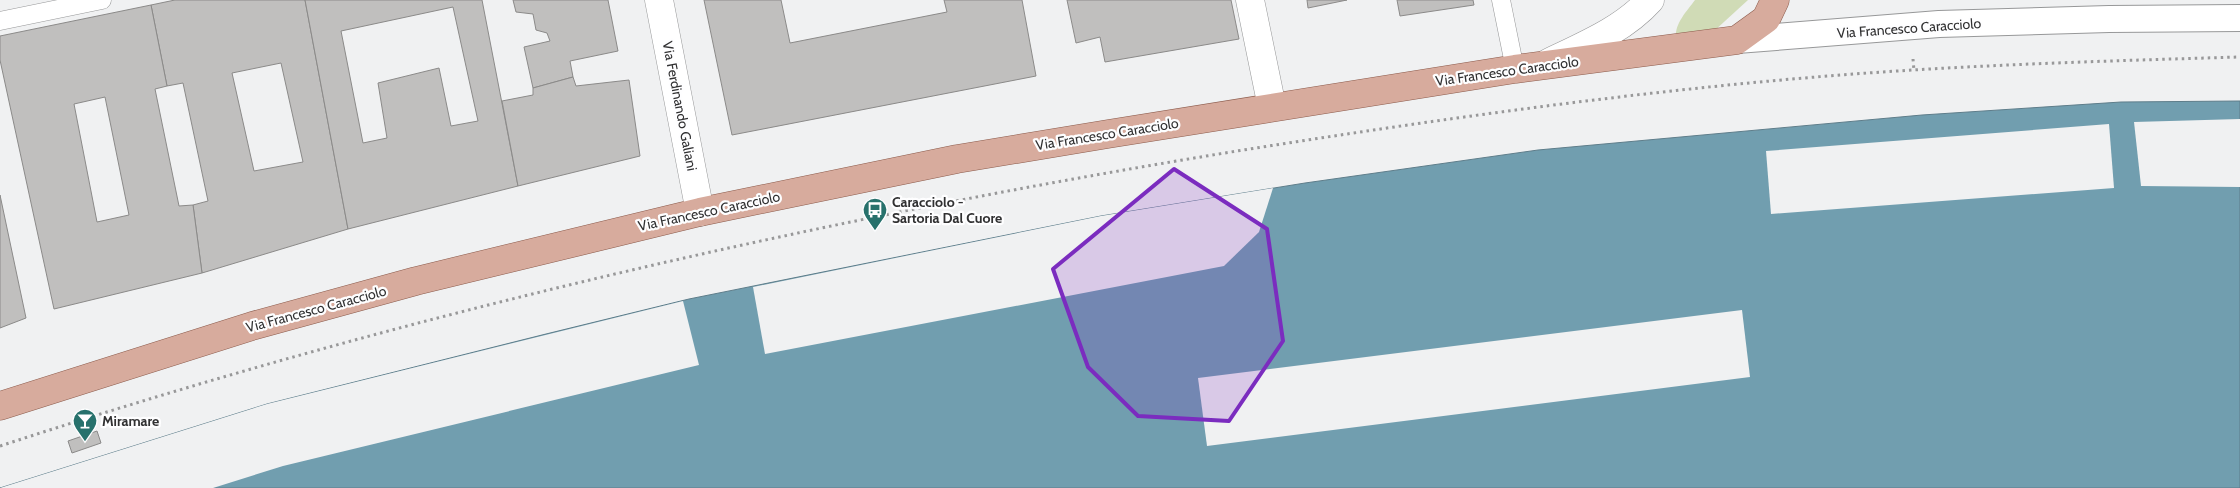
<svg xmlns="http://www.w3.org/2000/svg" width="2240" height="488" font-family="Cabin,sans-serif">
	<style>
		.green { fill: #d0dbb6 }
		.water { fill: #719eaf; stroke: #5e7d8a }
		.pier { fill: #f0f1f2 }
		.building { fill: #c0bfbe; stroke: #8b8a89; fill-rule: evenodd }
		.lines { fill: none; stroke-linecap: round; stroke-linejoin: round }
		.service-casing { stroke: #979899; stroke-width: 19 }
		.pedestrian-casing { stroke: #979899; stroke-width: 28 }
		.minor-casing { stroke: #979899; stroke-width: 29 }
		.tertiary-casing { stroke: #979899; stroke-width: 29 }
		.primary-casing { stroke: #8c5c4d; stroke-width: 29 }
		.path { stroke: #989899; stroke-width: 3; stroke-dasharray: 2.5 4; stroke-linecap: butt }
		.service { stroke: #fff; stroke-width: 18 }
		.pedestrian { stroke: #fff; stroke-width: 26 }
		.minor { stroke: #fff; stroke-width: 28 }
		.tertiary { stroke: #fff; stroke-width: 28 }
		.primary { stroke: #d7ab9d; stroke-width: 28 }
		.marked { fill: #7b2cbf; fill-opacity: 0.2; stroke: #7b2cbf; stroke-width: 4; stroke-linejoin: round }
		.labels { text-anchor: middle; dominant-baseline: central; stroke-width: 4.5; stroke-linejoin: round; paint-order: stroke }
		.street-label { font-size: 14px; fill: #313132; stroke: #fefeff }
		.poi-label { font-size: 14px; font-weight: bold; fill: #313132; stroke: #fefeff; text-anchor: start }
	</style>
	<rect width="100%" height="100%" fill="#f0f1f2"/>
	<path class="green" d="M1695,0H1748L1713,32L1676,37C1675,23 1687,11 1695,0Z"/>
	<path class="water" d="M2240,101V488H0L267,404L546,334L689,299L1101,216L1305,183L1538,150L1922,115L2121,102Z"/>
	<g class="pier">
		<path d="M2240,119V187L2141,186L2134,122Z"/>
		<path d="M2109,124L2114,188L1771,214L1766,151Z"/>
		<path d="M1273,188L1259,232L1224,266L765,354L753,287L1101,216Z"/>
		<path d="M683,301L699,365L283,466L213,488H0L267,404Z"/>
		<path d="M1742,310L1750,377L1207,446L1198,378Z"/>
	</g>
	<g class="building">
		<path d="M175,0H305L348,229L202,273L193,205L208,201L183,83L167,86L151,5ZM281,63L303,162L254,171L232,73Z"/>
		<path d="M305,0H482L518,186L348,229ZM453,7L478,121L451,126L439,68L378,83L387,138L363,143L341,31Z"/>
		<path d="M513,0H608L618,51L570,61L573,77L533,88L524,47L550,41L547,33L536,30L533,14L516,12Z"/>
		<path d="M704,0H781L790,43L947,12L944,0H1022L1036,76L732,135Z"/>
		<path d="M1067,0H1231L1239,39L1105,62L1100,37L1076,43Z"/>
		<path d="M1307,0H1347L1308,8Z"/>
		<path d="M1397,0H1473L1474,5L1400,16Z"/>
		<path d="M151,5L167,86L155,89L179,206L193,205L202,273L54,309L0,60V36ZM105,97L129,215L97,222L74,104Z"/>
		<path d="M573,77L576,86L629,80L640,156L518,186L502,101L533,95V88Z"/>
		<path d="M0,195L26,318L0,328Z"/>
		<path d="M97,431L101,443L72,453L68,441Z"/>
	</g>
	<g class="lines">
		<defs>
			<g id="service">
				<path d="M1501,0L1515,69"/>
				<path d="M0,21L102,0"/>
			</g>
			<path id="pedestrian" d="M1737,40L1939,24L2109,19L2240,18"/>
			<g id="minor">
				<path d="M659,0L700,212"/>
				<path d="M1250,0L1272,107"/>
			</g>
			<path id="tertiary" d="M1548,63C1583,46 1623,30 1650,0"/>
			<path id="primary" d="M0,406L252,326L416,281L700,212L957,159L1108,134L1515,69L1737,40L1766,19L1775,0"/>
		</defs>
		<use href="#service" class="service-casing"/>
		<use href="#pedestrian" class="pedestrian-casing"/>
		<use href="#minor" class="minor-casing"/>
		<use href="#tertiary" class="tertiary-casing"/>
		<use href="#primary" class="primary-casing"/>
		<g class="path">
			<path d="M1913,59L1914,71"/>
			<path d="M0,446C404,314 818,219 1237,151C1433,120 1630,92 1828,76C1965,65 2103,61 2240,57"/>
		</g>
		<use href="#service" class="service"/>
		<use href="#pedestrian" class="pedestrian"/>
		<use href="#minor" class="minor"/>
		<use href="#tertiary" class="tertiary"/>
		<use href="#primary" class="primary"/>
	</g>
	<path class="marked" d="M1174,169L1267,229L1283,341L1229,421L1138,416L1088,367L1053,269Z"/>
	<defs>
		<symbol id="bus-pin" viewBox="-11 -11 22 30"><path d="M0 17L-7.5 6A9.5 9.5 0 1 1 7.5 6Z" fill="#27716c" stroke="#fefeff"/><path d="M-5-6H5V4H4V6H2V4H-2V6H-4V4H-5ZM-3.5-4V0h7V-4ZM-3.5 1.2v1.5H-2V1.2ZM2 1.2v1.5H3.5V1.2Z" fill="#fff"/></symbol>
		<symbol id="bar-pin" viewBox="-11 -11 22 30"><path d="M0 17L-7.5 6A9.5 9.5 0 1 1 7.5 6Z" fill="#27716c" stroke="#fefeff"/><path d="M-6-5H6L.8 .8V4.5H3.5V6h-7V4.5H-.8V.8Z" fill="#fff"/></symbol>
	</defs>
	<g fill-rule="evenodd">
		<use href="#bus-pin" x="861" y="196" width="28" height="38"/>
		<use href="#bar-pin" x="71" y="407" width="28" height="38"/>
	</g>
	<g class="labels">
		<g class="street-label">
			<text transform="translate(1909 28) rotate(-4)">Via Francesco Caracciolo</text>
			<text transform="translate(1507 71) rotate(-8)">Via Francesco Caracciolo</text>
			<text transform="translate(680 106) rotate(79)">Via Ferdinando Galiani</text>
			<text transform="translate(1107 134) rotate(-9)">Via Francesco Caracciolo</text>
			<text transform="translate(709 211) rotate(-12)">Via Francesco Caracciolo</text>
			<text transform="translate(316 309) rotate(-15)">Via Francesco Caracciolo</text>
		</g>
		<g class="poi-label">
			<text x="892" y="202">Caracciolo -<tspan x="892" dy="16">Sartoria Dal Cuore</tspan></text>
			<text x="102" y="421">Miramare</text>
		</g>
	</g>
</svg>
